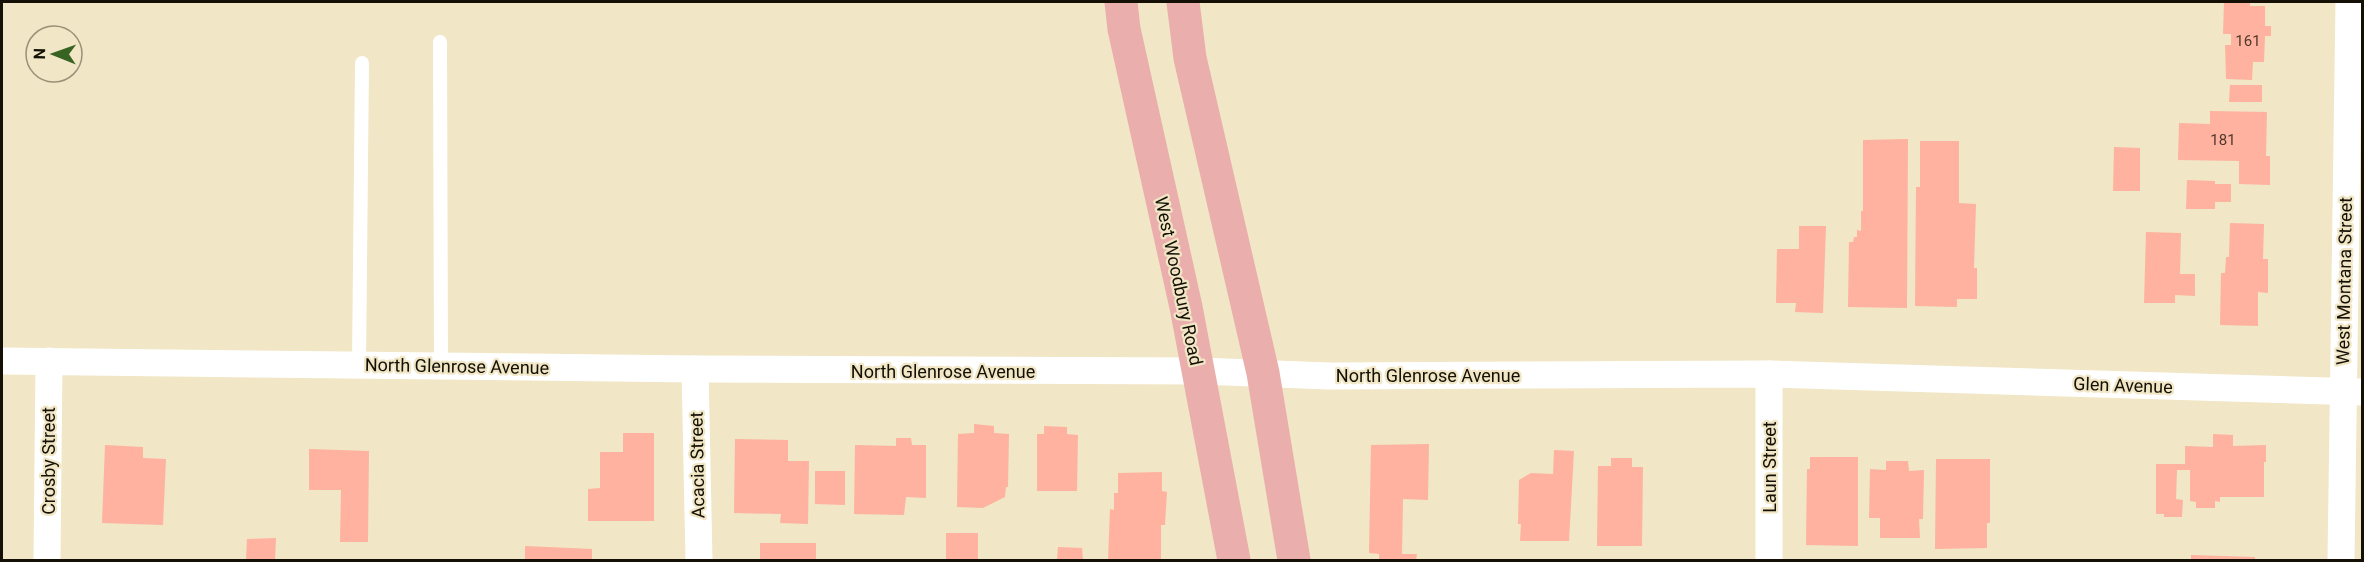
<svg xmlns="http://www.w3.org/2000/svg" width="2364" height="562" font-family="Roboto,sans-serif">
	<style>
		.building { fill: #feb29f }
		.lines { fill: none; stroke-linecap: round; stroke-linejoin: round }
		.lane { stroke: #fff; stroke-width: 14 }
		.street { stroke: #fff; stroke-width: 27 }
		.primary { stroke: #eaafad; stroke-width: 33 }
		.labels { text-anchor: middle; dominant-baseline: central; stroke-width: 4.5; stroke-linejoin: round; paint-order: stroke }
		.number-label { font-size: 15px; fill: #4e382c }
		.street-label { font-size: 18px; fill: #141005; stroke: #f1e6c5 }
	</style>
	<rect width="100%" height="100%" fill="#f1e6c5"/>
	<g class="building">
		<path d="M2224,2H2250V6H2265V26H2271V36H2265L2264,62H2253L2252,80L2226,79L2225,45H2231V34H2223Z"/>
		<path d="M2230,85H2262V102H2229Z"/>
		<path d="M2210,111L2267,112L2266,156H2270V185L2239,184V161L2178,160L2179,123L2210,124Z"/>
		<path d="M1908,139L1907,308L1848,307L1849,242H1853L1854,237H1857V230L1861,231V211H1863V140Z"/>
		<path d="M1920,141H1959V203L1976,204L1974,268H1977V299H1957V307L1915,306L1916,187H1920Z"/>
		<path d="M2114,147L2140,148V191H2113Z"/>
		<path d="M2187,180L2215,181V184H2231V202H2215V209H2186Z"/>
		<path d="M2230,223L2264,224L2263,259H2268V293L2258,292V326L2220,325L2221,273H2225L2226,257H2229Z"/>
		<path d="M1799,226H1826L1823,313L1795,312L1796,303H1776L1777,249H1799Z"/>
		<path d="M2146,232L2181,233L2180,274H2195V296L2175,295V303H2144Z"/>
		<path d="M974,424L994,426V433L1009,434L1008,487H1006L1005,497L983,508L957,507L958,434L974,433Z"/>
		<path d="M1044,426L1067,427V434L1078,435L1077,491H1037V434H1044Z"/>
		<path d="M623,433H654V521H588V489L600,488V452H623Z"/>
		<path d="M2213,434L2233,435V446L2266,445V462H2264V497H2220V502L2215,501V508H2196V502L2190,501V470H2177L2176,499L2183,500L2182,517H2164V514H2156V464H2185V446L2213,447Z"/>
		<path d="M896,438H911L912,445H926V498L906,497L904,515L854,514L855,445L896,446Z"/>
		<path d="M735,439L788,440V461H809L808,524L780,523L781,514L734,513Z"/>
		<path d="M1429,444L1428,500L1403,499L1402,554H1417L1416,560H1379V554L1369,553L1371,445Z"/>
		<path d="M105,445L143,447V458L166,459L163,525L102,523Z"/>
		<path d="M309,449L369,451L368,542H340L341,490H309Z"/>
		<path d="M1554,450L1574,451L1569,541H1520L1521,524H1518L1519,480L1531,473L1553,474Z"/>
		<path d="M1810,457H1858V546L1806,545L1807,469H1810Z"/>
		<path d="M1611,458H1632V467H1643L1642,546H1597L1598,466H1611Z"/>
		<path d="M1936,459H1990V523H1987V548L1935,549Z"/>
		<path d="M1886,461H1908L1909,471L1924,470L1923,519H1919L1920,538H1880V518H1869L1870,469L1886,470Z"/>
		<path d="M815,471H845V505L815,504Z"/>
		<path d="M1162,472V491L1167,492L1165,525H1161V560H1108L1110,509L1114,510V493H1118V473Z"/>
		<rect x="946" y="533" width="32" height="27"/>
		<path d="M276,538L275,560H246L247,539Z"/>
		<rect x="760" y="543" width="56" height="17"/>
		<path d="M525,546L592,549V560H525Z"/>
		<path d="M1058,547L1082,548L1083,560H1057Z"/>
		<path d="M2191,555L2255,557V560H2191Z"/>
	</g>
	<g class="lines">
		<g class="lane">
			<path d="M440,42L441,366"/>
			<path d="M359,365L362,63"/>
		</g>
		<g class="street">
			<path d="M2,361L695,369L1199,371L1329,376L1769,374L2362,392"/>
			<path d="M695,369L699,560"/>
			<path d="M1769,374V560"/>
			<path d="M47,560L49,361"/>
			<path d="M2341,560L2349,2"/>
		</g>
		<g class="primary">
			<path d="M1121,2L1124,29L1186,307L1234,560"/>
			<path d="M1183,2L1190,58L1263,373L1294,560"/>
		</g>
	</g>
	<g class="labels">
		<g class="number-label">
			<text x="2248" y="41">161</text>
			<text x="2223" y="140">181</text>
		</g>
		<g class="street-label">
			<text transform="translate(1179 281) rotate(78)">West Woodbury Road</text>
			<text transform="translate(2344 281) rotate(-89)">West Montana Street</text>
			<text transform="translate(457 366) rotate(1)">North Glenrose Avenue</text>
			<text x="943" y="371">North Glenrose Avenue</text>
			<text x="1428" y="375">North Glenrose Avenue</text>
			<text transform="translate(2123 385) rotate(2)">Glen Avenue</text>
			<text transform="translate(48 461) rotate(-90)">Crosby Street</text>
			<text transform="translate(697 465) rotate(-91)">Acacia Street</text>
			<text transform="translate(1769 467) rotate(-90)">Laun Street</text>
		</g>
	</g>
	<rect width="2364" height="562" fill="none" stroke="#141005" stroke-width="6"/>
	<g transform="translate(54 54) rotate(271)"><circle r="28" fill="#f1e6c5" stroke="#999078" stroke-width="1.5"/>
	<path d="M0-4.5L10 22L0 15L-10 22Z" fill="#376423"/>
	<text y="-9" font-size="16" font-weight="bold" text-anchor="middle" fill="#141005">N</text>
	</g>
</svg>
